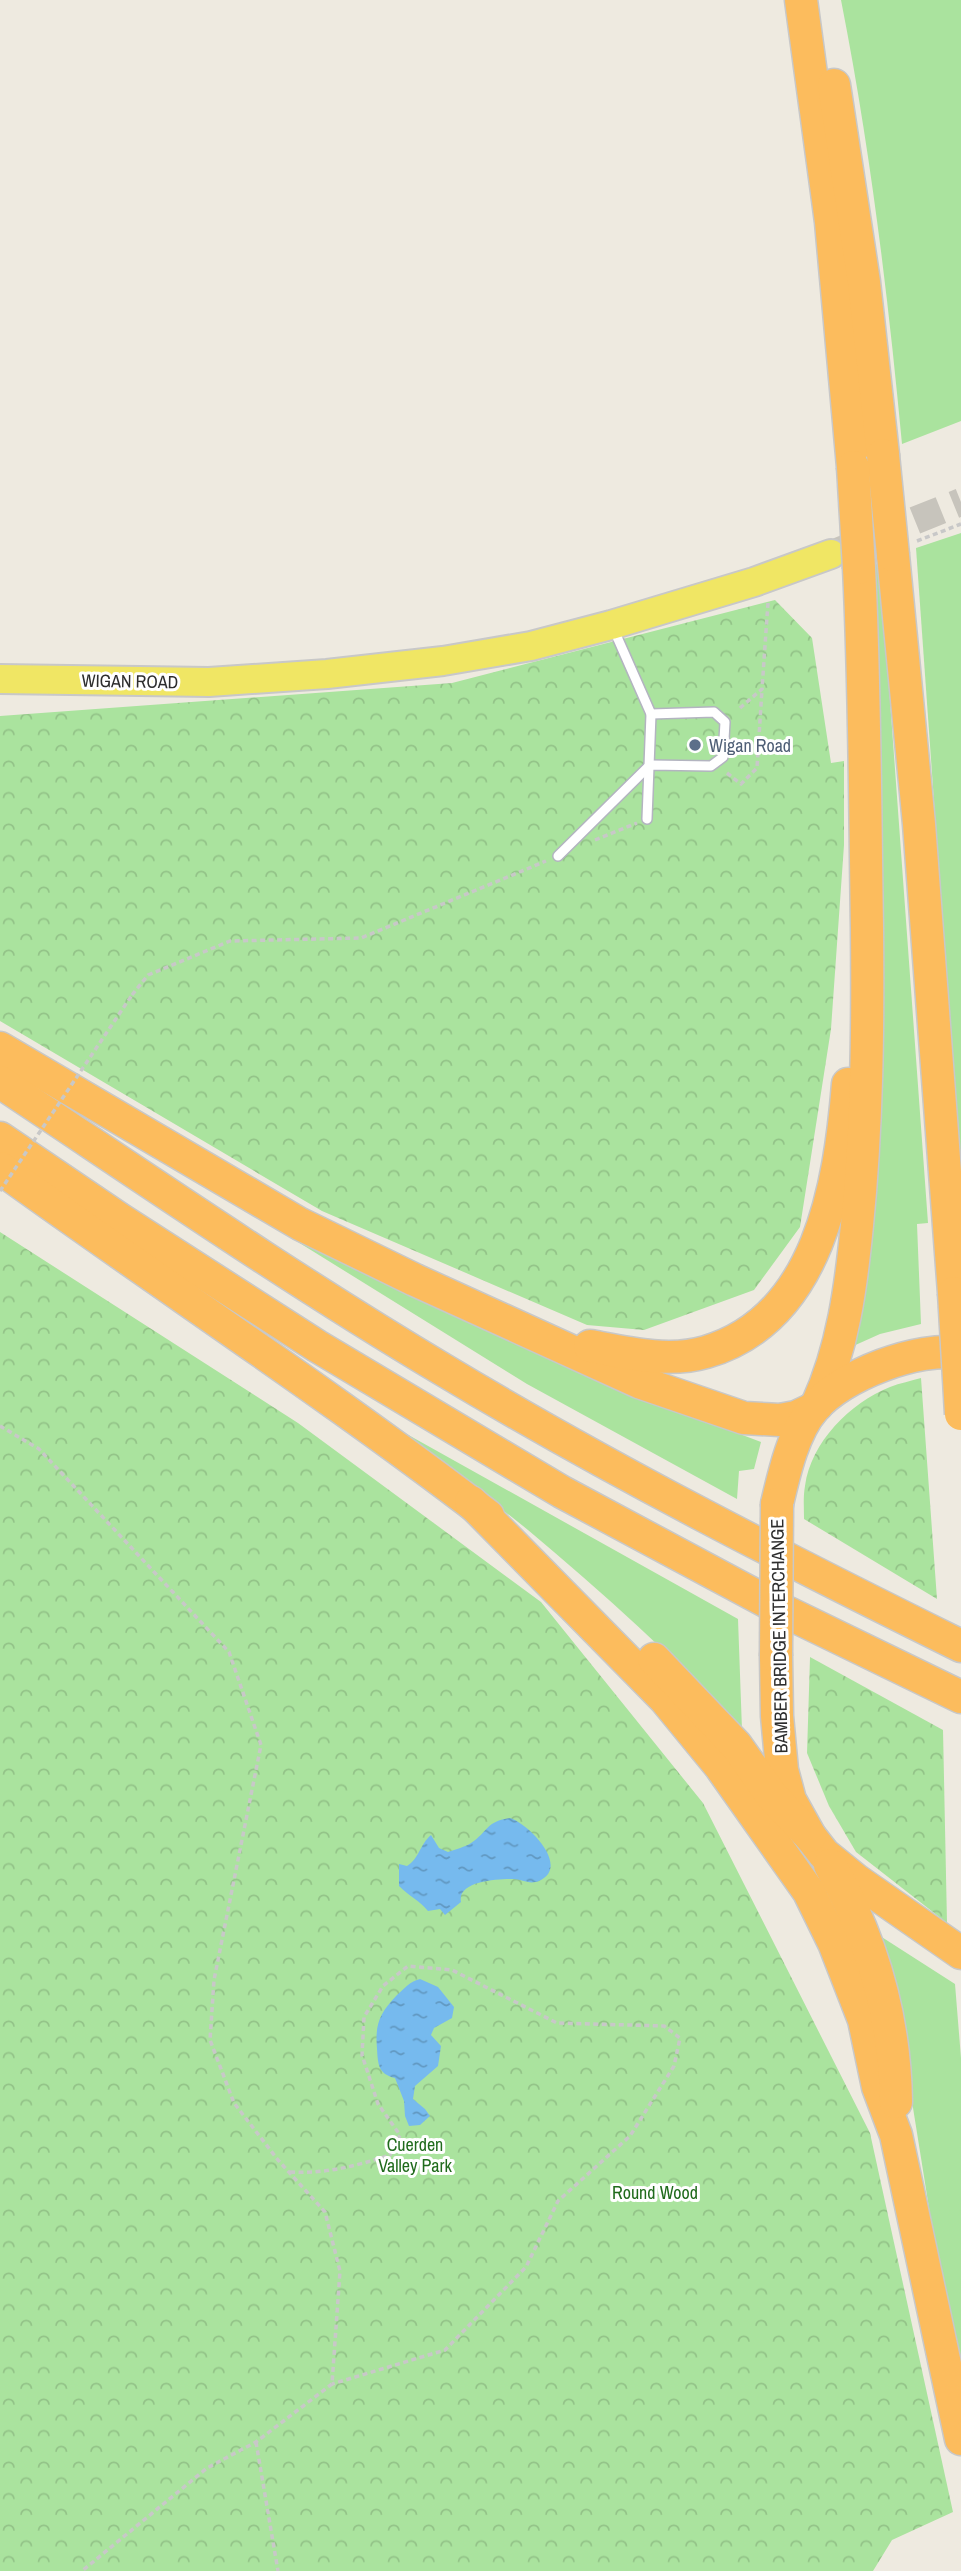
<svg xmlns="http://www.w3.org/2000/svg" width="961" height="2571" font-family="'Archivo Narrow',sans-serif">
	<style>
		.grass { fill: #aae39e }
		.forest { fill: url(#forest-crowns) }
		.water { fill: url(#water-ripples) }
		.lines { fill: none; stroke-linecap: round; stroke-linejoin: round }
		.primary-tunnel { stroke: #c7c4bc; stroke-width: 28; stroke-dasharray: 28 14; stroke-linecap: butt }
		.lane-casing { stroke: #b3b4c0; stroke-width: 12 }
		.primary-casing { stroke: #c8c8c8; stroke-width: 32 }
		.highway-casing { stroke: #c8c8c8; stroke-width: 35 }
		.path { stroke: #c8c8c8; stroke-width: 3.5; stroke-dasharray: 5 3.5; stroke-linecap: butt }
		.lane { stroke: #fff; stroke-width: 9 }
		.primary { stroke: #f0e664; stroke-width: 28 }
		.highway { stroke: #fcbc5d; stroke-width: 32 }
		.highway-bridge-casing { stroke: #c8c8c8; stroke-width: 35; stroke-linecap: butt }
		.path-bridge { stroke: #c8c8c8; stroke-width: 3.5; stroke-dasharray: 5 3.5; stroke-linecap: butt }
		.highway-bridge { stroke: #fcbc5d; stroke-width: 32 }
		.service-dot { fill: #5c6f8a; stroke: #fff; stroke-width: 2.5 }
		.labels { text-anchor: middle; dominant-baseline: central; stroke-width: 6; stroke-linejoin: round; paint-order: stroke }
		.street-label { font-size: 18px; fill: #2d2d2d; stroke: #fff }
		.service-label { font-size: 18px; fill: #4e5e75; stroke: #fff; text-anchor: start }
		.park-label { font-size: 18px; fill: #206b1c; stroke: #fff }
	</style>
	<defs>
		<pattern id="forest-crowns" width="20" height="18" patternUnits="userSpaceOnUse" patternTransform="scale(1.75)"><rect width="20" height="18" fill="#aae39e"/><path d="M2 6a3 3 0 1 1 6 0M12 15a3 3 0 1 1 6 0" fill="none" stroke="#93c388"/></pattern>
		<pattern id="water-ripples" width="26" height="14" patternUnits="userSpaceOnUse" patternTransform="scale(1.75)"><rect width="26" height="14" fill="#76baee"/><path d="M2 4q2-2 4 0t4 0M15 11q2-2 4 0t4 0" fill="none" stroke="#6198c1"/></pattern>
	</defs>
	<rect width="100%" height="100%" fill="#eeeae0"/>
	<g class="grass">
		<path d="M841,0H961V421L902,444C888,295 870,147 841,0Z"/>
		<path d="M961,533V1181L916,548Z"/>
		<path d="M880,563L928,1223L917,1224L921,1324L880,1334L851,1347L872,566Z"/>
		<path d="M206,1185L509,1341L671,1408L761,1442L754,1469L739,1471L737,1499L527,1384Z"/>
		<path d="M378,1418L738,1619L742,1730C676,1658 603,1593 528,1530C480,1491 428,1455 378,1418Z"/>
		<path d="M877,1934L955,1984L961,2058V2370L937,2258L910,2089Z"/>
	</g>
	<g class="forest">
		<path d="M775,600L812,638L831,763L844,761V845L831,1029L800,1227L754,1290L644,1330L587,1325L322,1211L0,1021V716L452,683Z"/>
		<path d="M0,1232L298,1423L541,1602L703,1803L870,2133L953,2512L892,2540L873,2571H0Z"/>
		<path d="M921,1378L937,1599L804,1519C804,1508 803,1497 805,1486C811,1442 850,1403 890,1387C900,1383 911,1381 921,1378Z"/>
		<path d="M810,1657L943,1730L947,1923L856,1852L829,1806L807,1753Z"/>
	</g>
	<g class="water">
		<path d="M510,1818C529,1824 571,1867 539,1881C529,1885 522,1879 513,1879C497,1879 457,1881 461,1902L445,1915L440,1909L428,1911C420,1901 409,1896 399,1886V1864L407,1866C419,1859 420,1844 431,1835L439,1848L448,1852C456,1849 465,1847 471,1843C488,1832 486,1821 510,1818Z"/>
		<path d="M420,1979L438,1987L454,2007L452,2018L434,2028L431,2035L441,2046L438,2066L415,2086L413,2099L425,2109L430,2116L420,2125L409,2126L405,2116L404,2101L395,2078C378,2074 378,2064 377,2049C375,2024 379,2014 397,1995C405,1988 409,1982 420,1979Z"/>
	</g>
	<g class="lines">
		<path class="primary-tunnel" d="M837,552L961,502"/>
		<defs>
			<g id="lane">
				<path d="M614,630L651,714L647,819"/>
				<path d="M558,856L650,765L711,766L723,757L725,722L714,712L651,714"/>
			</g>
			<path id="primary" d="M0,679L209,682L327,674L443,661L531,646L611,625L754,582L831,554"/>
			<g id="highway">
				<path d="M801,0L831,222L853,467"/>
				<path d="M834,85L864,282L883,455"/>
				<path d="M893,555L919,824L954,1293"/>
				<path d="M0,1048L300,1224L415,1280L639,1382L744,1418L780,1420L796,1417L813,1409"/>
				<path d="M0,1082C146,1179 291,1279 442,1369C610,1470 785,1559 961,1646"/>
				<path d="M0,1138L121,1220L317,1346L562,1492L786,1612L961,1697"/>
				<path d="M0,1168C162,1285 329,1394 488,1516"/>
				<path d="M590,1346C627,1353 669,1363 706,1352C819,1319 840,1185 848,1084"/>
				<path d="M817,1405C843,1348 851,1287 857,1225C867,1126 868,1028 867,928C865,808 865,688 859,568"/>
				<path d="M471,1502L665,1699L720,1766L809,1892L834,1943L864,2020L878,2087L896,2135L961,2439"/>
				<path d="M777,1504C784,1474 793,1432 814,1408C842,1375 918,1346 961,1353"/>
				<path d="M776,1656L777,1716L782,1770L790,1800L810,1836L824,1854L856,1880L961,1953"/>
				<path d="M654,1659L736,1745L772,1796L810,1836"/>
				<path d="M830,1865C872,1939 895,2016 896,2102"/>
			</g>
		</defs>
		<use href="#lane" class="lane-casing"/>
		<use href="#primary" class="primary-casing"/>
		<use href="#highway" class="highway-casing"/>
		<g class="path">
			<path d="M917,541L961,524"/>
			<path d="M740,708L762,689L768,603"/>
			<path d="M727,773L741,784L757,768L762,689"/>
			<path d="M595,840L637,823"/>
			<path d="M132,995L148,975L230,941L361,938L546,861"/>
			<path d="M0,1426L39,1449L229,1652L261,1745L214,1980L210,2040L234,2103L278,2160L325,2212L340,2271L332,2384L256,2442L207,2468L82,2571"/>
			<path d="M290,2172C326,2174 356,2166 390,2155L400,2135L378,2104L362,2055L364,2017L383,1986L408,1966L452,1970L557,2023L664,2026L680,2038L674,2066L630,2136L558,2201L526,2267L445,2350L332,2384"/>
			<path d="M256,2442L278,2571"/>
		</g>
		<use href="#lane" class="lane"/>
		<use href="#primary" class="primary"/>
		<use href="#highway" class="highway"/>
		<defs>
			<g id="highway-bridge">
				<path d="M883,455L893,555"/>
				<path d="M853,467L859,568"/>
				<path d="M954,1293L961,1414"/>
				<path d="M776,1656L777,1504"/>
			</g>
		</defs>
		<use href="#highway-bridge" class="highway-bridge-casing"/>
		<path class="path-bridge" d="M0,1191L132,995"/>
		<use href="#highway-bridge" class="highway-bridge"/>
	</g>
	<circle class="service-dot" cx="695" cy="745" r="7"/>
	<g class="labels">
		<g class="street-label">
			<text transform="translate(130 681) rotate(1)">WIGAN ROAD</text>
			<text transform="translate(779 1636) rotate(-91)">BAMBER BRIDGE INTERCHANGE</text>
		</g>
		<g class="service-label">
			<text x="709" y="745">Wigan Road</text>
		</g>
		<g class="park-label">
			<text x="415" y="2144">Cuerden<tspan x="415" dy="21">Valley Park</tspan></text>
			<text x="655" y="2192">Round Wood</text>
		</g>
	</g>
</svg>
